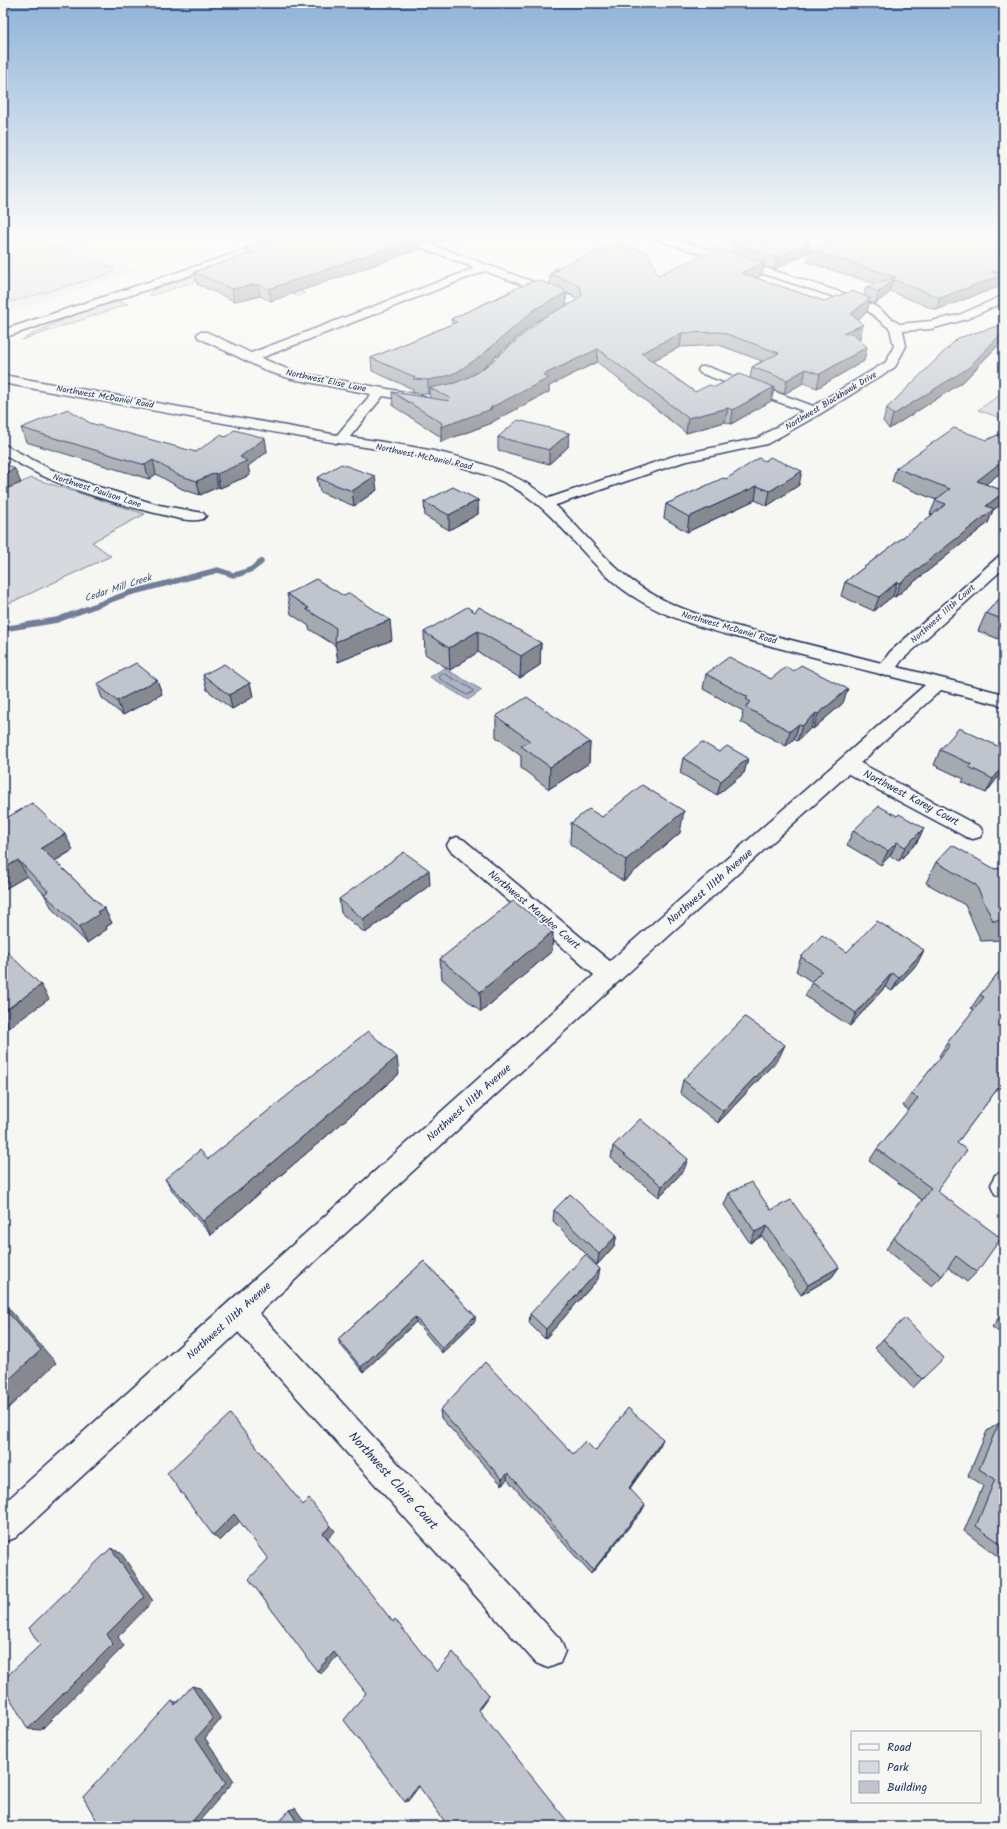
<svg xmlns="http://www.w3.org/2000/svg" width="1007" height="1829" font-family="Kalam,sans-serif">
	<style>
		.built { fill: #e6e7e7 }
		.green { fill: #d6d9dd; stroke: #78849e }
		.water { fill: #abb2c0; stroke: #717e99 }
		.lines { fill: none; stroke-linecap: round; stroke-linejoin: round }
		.shore { stroke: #556385; stroke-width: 1 }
		.stream { stroke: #717e99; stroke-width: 5.5 }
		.minor-casing { stroke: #1b2f5e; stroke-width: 3 }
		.tertiary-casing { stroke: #1b2f5e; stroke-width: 3 }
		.minor { fill: #f6f6f2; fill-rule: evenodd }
		.tertiary { fill: #f6f6f2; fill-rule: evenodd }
		.wall { fill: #a5a9b0; stroke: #1b2f5e; fill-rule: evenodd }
		.shaded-wall { fill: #868990; stroke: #1b2f5e }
		.building { fill: #c0c4cd; stroke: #1b2f5e }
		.labels { text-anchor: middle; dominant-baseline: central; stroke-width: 3.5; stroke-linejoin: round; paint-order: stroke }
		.far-street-label { font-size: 9px; fill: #1b2f5e; stroke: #f6f6f2 }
		.far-water-label { font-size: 10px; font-style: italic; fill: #46567b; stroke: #f6f6f2 }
		.street-label { font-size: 11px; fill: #1b2f5e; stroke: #f6f6f2 }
		.near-street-label { font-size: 13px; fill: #1b2f5e; stroke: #f6f6f2 }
	</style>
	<rect width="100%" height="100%" fill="#f6f6f2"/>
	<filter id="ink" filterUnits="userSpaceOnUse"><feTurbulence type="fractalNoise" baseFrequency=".025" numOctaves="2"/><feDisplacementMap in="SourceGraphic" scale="8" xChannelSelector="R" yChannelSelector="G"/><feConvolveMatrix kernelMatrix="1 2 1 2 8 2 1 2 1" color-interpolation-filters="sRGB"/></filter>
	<g filter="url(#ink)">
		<path class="built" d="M3,234H56L136,271L3,314Z"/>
		<g class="green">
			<path d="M21,237L40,241L112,268L114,271L110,274L3,304V246Z"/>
			<path d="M229,264L305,293L297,296L234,268L151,296L149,294L155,289Z"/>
			<path d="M122,302L128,304L22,340C42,327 99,303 122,302Z"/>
			<path d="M1004,392V419L978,410Z"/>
			<path d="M32,478L145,514L92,542L111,556L3,606V490Z"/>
		</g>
		<path class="water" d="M444,668L482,690L468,700L430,677Z"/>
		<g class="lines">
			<path class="shore" d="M443,673L472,689L473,692L467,695L440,679L439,676Z"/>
			<path class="stream" d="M3,629L57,620L129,593L218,570L233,575L239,574L252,569L261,562"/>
			<defs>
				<g id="minor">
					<path d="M293,234H308L307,236L3,338V330Z"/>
					<path d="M383,234H400L417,239L571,296L578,301L580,307L558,321H550L548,319L550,317L568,304L563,300L485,271L261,358L294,372L421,395L428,399L421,403L383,396L345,443H335L333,440L371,394L292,379L269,372L199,338L197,335L199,332H207L251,353L475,268L409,243L384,236Z"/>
					<path d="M645,234H661L843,293L875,306L899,324L931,321L959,315L1004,295V302L967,319L931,329L903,331L906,346L895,367L820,414L767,444L683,462L553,506H543L541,503L543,500L674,456L758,438L803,411L700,373L698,370L700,367H708L813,406L886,362L894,346L890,329L867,310L835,297L646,236Z"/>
					<path d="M3,444L50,469L92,485L159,505L203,513L206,516L203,519C189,523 169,516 155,513C102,500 49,484 3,454Z"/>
					<path d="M1004,555V568L902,660L892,674L886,676L880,674L877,670L890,652L998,557Z"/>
					<path d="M848,758L855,760L980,827L983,832L980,837L973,839L966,837L841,770L838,765L841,760Z"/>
					<path d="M457,837L464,840L618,968L622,975L618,982L610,984L602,982L450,850L447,845L450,840Z"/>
					<path d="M1004,1171V1198L995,1194L991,1185L995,1175Z"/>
					<path d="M239,1298L249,1302L560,1639L565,1651L560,1663L548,1668L536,1663L229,1322L225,1312L229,1302Z"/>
				</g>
				<path id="tertiary" d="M3,375C111,395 218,414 326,433C388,444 455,449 513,476C558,497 583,538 620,571C649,597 684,610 720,622L1004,694V706L941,690L618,982L15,1538L3,1542V1504L602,968L925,685C875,673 825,660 775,647C726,634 674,624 631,595C582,563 556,505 501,481C440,455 371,449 307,438C205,420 104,402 3,383Z"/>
			</defs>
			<use href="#minor" class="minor-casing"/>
			<use href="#tertiary" class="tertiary-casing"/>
			<use href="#minor" class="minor"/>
			<use href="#tertiary" class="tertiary"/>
		</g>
		<g class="wall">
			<path d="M288,234H461L434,244L419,239L420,249L271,301L260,296L234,301L197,284L194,272L246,255L245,248Z"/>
			<path d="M724,234H804L810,242L808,253L775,269L764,266L762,275L756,278L824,301L864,296L866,287L876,284L807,262L810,250L1000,282L998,287L936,310L890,291L889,293L875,304L869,302L867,312L857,320L860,338L858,339L864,361L817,388L803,383L784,394L774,390L771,401L731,424L725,422L686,433L597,362L549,386V392L492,422V423L441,442V437L393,406L392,392L430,398L429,394L413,393V389L372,371L371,358L452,324L451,319L509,292V291L550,284V274L554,272V269L658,275L731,252V246L723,243ZM566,293L572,295L577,299L574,302L552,313L566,306ZM544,317L489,364L481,369L535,322ZM719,345L762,361L752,367L750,378L695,392L652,361L680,347Z"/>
			<path d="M1004,322V339L963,382L889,429L883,421L887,408L1003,325Z"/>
			<path d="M21,428L196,452L226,437L265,438L267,452L248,466L250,475L220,488L218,487L200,495L182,489L156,474L149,479L26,442Z"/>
			<path d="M1004,432V470L985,484L1004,491V494L999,506L993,510L988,523L895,597L893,596L874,611L841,596L845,582L932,515L930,514L936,500L892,482L896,468L987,440Z"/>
			<path d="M569,433L568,447L549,464L498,450V437Z"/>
			<path d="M317,478L377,490L354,506L320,492Z"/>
			<path d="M726,479L799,485L767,506L755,500L687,532L664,518L666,504Z"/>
			<path d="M478,500V514L449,530L425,516L424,502Z"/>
			<path d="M287,594L344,596L392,640L338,662L336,646L309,629V626L291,614Z"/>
			<path d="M1004,594V641L978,631L986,613Z"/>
			<path d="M475,612L541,643L540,665L520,678L478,652L450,670L425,654L424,632Z"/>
			<path d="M706,674L771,679L843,703L813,729L811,728L797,741L794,739L786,746L741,722L743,714H742L743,711L703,689Z"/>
			<path d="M203,675L250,683L253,697L232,709L207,690Z"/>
			<path d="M157,680L162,694L123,715L102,698L97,684Z"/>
			<path d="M496,716L590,742L589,763L549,789L521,768V756L496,737Z"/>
			<path d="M1004,749V769L986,793L962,782L964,779L934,765L940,750Z"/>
			<path d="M719,752L748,758L744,773L717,795L680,773L683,758Z"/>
			<path d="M602,817L680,833L623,881L570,844L571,823Z"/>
			<path d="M3,820L73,850L55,861L104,908L112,923L106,927L107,929L87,943L53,910L44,894L27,876L3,890Z"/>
			<path d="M924,828L917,842L899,861L890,856L881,865L847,845L853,831Z"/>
			<path d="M936,862L995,869L1004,868V940L981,941L965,905L926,883Z"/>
			<path d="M430,885L365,933L341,913L339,899Z"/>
			<path d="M553,931L552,951L481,1012L442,979L440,959Z"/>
			<path d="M924,950L917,964L892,991L885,987L850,1026L805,996L812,982L796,971L801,957L847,952Z"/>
			<path d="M1004,966V1081V1080L957,1143L937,1191L977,1272L967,1282L947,1267L942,1276L932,1286L886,1249L922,1200L869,1161L877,1149L909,1110L903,1106L911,1094L941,1057L939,1056L947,1043L974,1010L971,1008L980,995Z"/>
			<path d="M779,1058L718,1123L680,1093L683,1080Z"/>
			<path d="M399,1074L211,1235L174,1193L165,1179Z"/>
			<path d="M613,1146L684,1170L659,1197L611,1158Z"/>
			<path d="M729,1193L771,1210L839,1267L832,1277L801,1295L762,1236L750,1243L724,1205Z"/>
			<path d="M554,1210L617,1235L614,1246L597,1265L553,1221Z"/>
			<path d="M424,1261L475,1316V1321L442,1353L416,1322L363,1372L340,1344L338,1339Z"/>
			<path d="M598,1279L545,1339L529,1323L530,1314Z"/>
			<path d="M1004,1310V1336L992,1327Z"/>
			<path d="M883,1339L922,1379L913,1388L875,1348Z"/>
			<path d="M440,1410L573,1454L595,1451L660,1446L630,1488L642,1511L591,1574L507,1479L502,1485L441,1418Z"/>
			<path d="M999,1423L1004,1427V1561L964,1531L983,1486L968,1476L987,1431Z"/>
		</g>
		<g class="shaded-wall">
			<path d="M433,234H461L434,244Z"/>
			<path d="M419,237L420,249L271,301L269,289Z"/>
			<path d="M810,242L808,253L775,269L777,258Z"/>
			<path d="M764,262L762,275L739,286L741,273Z"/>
			<path d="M1004,270V282H1000L998,287L936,310L940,298L991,272Z"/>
			<path d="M893,280L889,293L875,304L879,292Z"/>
			<path d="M258,284L260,296L234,301L232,289Z"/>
			<path d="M566,293V306L535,322L481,369L458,385L429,388V394H428V380L535,309Z"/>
			<path d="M870,298L867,312L847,328L851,314Z"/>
			<path d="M863,325L860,338L841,345L844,332Z"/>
			<path d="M1004,331V339L963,382L889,429L893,415Z"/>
			<path d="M682,333L680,347L640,367L641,353Z"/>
			<path d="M867,347L864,361L817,388L820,374Z"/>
			<path d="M598,349L597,362L549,386V392L492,422V423L441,442V427L490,408L543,375Z"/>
			<path d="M806,369L803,383L784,394L787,380Z"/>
			<path d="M774,387L771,401L731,424L733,410Z"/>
			<path d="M728,408L725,422L686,433L688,418Z"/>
			<path d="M569,433L568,447L549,464V450Z"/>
			<path d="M265,438L267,452L248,466L250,475L220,488L217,474L240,457Z"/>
			<path d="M153,460L156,474L149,479L145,465Z"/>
			<path d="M1004,460V470L972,495L977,481Z"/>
			<path d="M15,469L21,483L3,490V474Z"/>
			<path d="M802,471L799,485L767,506L770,491Z"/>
			<path d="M215,473L218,487L200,495L197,481Z"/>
			<path d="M375,476L377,490L354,506L352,491Z"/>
			<path d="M757,486L755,500L687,532L689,517Z"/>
			<path d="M1004,492L999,506L993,510L988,523L895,597L900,583L986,506Z"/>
			<path d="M478,500V514L449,530V515Z"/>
			<path d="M897,582L893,596L874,611L879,597Z"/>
			<path d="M390,620L392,640L338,662L335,642Z"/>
			<path d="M478,631V652L450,670L449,648Z"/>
			<path d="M541,643L540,665L520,678L521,656Z"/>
			<path d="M157,680L162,694L123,715L117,701Z"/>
			<path d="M250,683L253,697L232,709L229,695Z"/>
			<path d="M848,689L843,703L813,729L818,714Z"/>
			<path d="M816,713L811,728L797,741L802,726Z"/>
			<path d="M799,724L794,739L786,746L790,731Z"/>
			<path d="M590,742L589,763L549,789L550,767Z"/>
			<path d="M748,758L744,773L717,795L721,781Z"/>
			<path d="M1004,765V769L986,793L993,779Z"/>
			<path d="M684,811L680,833L623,881L626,860Z"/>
			<path d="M924,828L917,842L899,861L905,847Z"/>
			<path d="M65,834L73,850L49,864L41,848Z"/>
			<path d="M897,842L890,856L881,865L888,851Z"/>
			<path d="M18,860L27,876L3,890V869Z"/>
			<path d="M429,870L430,885L365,933L363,919Z"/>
			<path d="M104,908L112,923L106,927L107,929L87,943L79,927L97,912Z"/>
			<path d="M553,931L552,951L481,1012L480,992Z"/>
			<path d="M924,950L917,964L892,991L899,978Z"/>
			<path d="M892,973L885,987L850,1026L856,1013Z"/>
			<path d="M41,985L49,999L6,1030L3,1026V1012Z"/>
			<path d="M785,1045L779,1058L718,1123L723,1111Z"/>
			<path d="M397,1057L399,1074L211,1235L203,1221Z"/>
			<path d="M688,1159L684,1170L659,1197L662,1186Z"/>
			<path d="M767,1226L762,1236L750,1243L755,1232Z"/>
			<path d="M617,1235L614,1246L597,1265L599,1254Z"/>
			<path d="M839,1267L832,1277L801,1295L808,1285Z"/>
			<path d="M600,1269L598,1279L545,1339L546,1329Z"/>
			<path d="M3,1302L56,1363L3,1413Z"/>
			<path d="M475,1316V1321L442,1353V1348Z"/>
			<path d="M415,1317L416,1322L363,1372L361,1367Z"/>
			<path d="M663,1439L660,1446L626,1494L629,1488Z"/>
			<path d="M508,1473L507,1479L502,1485V1479Z"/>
			<path d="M645,1505L642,1511L591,1574L593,1570Z"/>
			<path d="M234,1514L241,1520L220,1541L213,1535Z"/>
			<path d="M331,1526L335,1531L328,1539L323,1533Z"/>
			<path d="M111,1548L121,1553L153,1601L118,1637L124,1646L41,1730L28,1729Z"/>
			<path d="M334,1652L339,1654L322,1673L317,1671Z"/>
			<path d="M192,1686L200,1688L221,1719L205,1738L234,1781L195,1826H188L196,1738Z"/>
			<path d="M489,1695V1696L479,1710L478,1709Z"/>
			<path d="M172,1701L181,1703L175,1705Z"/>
			<path d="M421,1784L408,1801L405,1802L418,1785Z"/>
			<path d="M295,1808L308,1826H300L289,1810Z"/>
		</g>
		<g class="building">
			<path d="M288,234H409L419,237L269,289L258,284L232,289L194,272L255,252L245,248Z"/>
			<path d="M732,234H804L810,242L777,258L732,243L744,238Z"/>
			<path d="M844,234H1004V270L991,272L1002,275L940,298L892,279L896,277L810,250Z"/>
			<path d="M617,243L648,253L658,275L719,248L764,262L741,273L824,301L852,291L870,298L851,314L863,325L844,332V334L853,333L867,347L820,374L806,369L787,380L752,367L779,353L721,332L682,333L641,353L695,392L709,385L715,387L739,374L774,387L733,410L728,408L688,418L598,349L543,375L549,378L490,408L492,409L441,427L442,423L392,392L449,401L450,398L429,388L455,383L473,375L489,364L544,317L574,302L582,295L580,287L572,282L550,274L559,270L554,269Z"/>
			<path d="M892,278L893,280L879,292L866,287Z"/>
			<path d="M537,280L563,289L566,293L535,309L481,356L457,372L444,377L428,380L413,379L415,377L371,358L457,322L451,319L511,292L509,291Z"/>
			<path d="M1004,324V331L967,369L893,415L887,408L958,338Z"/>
			<path d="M68,409L90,423L196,452L220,435L226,437L234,430L265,438L240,457L247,461L217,474L215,473L197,481L178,475L153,460L145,465L21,428Z"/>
			<path d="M518,420L569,433L549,450L498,437Z"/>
			<path d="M954,428L987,440L1004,432V460L977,481L1004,491V492L986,506L994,509L900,583L897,582L879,597L845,582L946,504L935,500L950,489L896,468Z"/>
			<path d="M770,457L802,471L770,491L757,486L689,517L666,504L723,478L726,479L759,458L765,461Z"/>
			<path d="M3,462L15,469L3,474Z"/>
			<path d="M341,464L375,476L352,491L317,478Z"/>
			<path d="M453,487L478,500L449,515L424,502Z"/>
			<path d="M316,579L344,596L349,593L390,620L335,642L336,628L306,609L309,608L287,594Z"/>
			<path d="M1004,594V620L986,613Z"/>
			<path d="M467,607L475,612L479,607L541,643L521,656L478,631L449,648L424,632Z"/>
			<path d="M729,657L771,679L786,667L794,671L801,665L848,689L818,714L816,713L802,726L799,724L790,731L745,707L751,702L746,699L748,697L706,674Z"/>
			<path d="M136,663L157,680L117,701L97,684Z"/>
			<path d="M224,664L250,683L229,695L203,675Z"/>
			<path d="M527,697L590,742L550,767L521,746L530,741L496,716Z"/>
			<path d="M959,728L1004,749V765L993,779L969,767L971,764L940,750Z"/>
			<path d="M702,742L719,752L727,746L748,758L721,781L683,758Z"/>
			<path d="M642,785L684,811L626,860L571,823L589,809L602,817Z"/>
			<path d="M32,803L65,834L41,848L104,908L97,912L99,914L79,927L44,894L48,891L18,860L3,869V820Z"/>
			<path d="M879,806L897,816L899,814L924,828L905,847L897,842L888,851L853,831Z"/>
			<path d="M952,845L995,869L1004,868V920L993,921L976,885L936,862Z"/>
			<path d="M404,852L429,870L363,919L339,899Z"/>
			<path d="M513,901L553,931L480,992L440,959Z"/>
			<path d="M877,921L924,950L899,978L892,973L856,1013L811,982L822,971L801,957L822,935L847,952Z"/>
			<path d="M3,948L41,985L3,1012Z"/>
			<path d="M1004,966V1080L957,1143L967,1150L937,1191L1001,1238L977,1272L956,1256L942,1276L894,1238L931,1188L877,1149L918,1098L911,1094L950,1045L947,1043L984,997L980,995Z"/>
			<path d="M745,1017L785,1045L723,1111L683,1080Z"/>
			<path d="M368,1031L397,1057L203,1221L165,1179L200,1150L208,1159Z"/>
			<path d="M640,1119L688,1159L662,1186L613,1146Z"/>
			<path d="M751,1182L771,1210L791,1200L839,1267L808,1285L767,1226L755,1232L729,1193Z"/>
			<path d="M570,1194L617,1235L599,1254L554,1210Z"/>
			<path d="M585,1255L600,1269L546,1329L530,1314Z"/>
			<path d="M424,1261L475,1316L442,1348L415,1317L361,1367L338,1339Z"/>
			<path d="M3,1307L41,1350L3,1385Z"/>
			<path d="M905,1318L944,1358L922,1379L883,1339Z"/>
			<path d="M485,1362L573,1454L585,1441L595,1451L628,1408L663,1439L629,1488L645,1505L593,1570L508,1473L502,1479L440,1410Z"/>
			<path d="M230,1414L303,1505L309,1499L331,1526L323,1533L393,1622L395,1619L437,1672L453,1652L489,1695L478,1709L571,1826H448L418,1785L405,1802L344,1720L366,1693L334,1652L317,1671L249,1579L268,1559L234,1514L213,1535L167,1473Z"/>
			<path d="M999,1423L1004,1427V1546L976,1526L995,1479L979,1469Z"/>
			<path d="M111,1548L144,1597L107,1634L113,1644L28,1729L3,1686V1680L40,1645L29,1628Z"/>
			<path d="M192,1686L213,1719L196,1738L226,1783L188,1826H100L83,1797L172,1701L175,1705Z"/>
			<path d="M289,1810L300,1826H276Z"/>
		</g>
	</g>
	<linearGradient id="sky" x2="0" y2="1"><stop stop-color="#8fb3d8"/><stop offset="0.48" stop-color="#fbfbf9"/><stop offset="1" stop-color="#fbfbf9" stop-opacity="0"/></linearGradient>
	<rect width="1007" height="490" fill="url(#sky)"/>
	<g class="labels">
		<g class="far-street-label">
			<text transform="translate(326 381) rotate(12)">Northwest Elise Lane</text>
			<text transform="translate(105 397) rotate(10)">Northwest McDaniel Road</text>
			<text transform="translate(831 401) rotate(-31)">Northwest Blackhawk Drive</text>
			<text transform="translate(424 457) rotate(12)">Northwest McDaniel Road</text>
			<text transform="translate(97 491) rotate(18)">Northwest Paulson Lane</text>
			<text transform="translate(943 614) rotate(-42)">Northwest 111th Court</text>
			<text transform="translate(729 628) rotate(16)">Northwest McDaniel Road</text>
		</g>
		<g class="far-water-label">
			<text transform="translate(118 588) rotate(-18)">Cedar Mill Creek</text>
		</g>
		<g class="street-label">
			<text transform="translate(911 798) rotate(28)">Northwest Karey Court</text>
			<text transform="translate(710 887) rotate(-41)">Northwest 111th Avenue</text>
			<text transform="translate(534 910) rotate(40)">Northwest Marylee Court</text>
			<text transform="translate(469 1103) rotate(-42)">Northwest 111th Avenue</text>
			<text transform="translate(229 1321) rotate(-42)">Northwest 111th Avenue</text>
		</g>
		<g class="near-street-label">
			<text transform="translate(393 1481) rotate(48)">Northwest Claire Court</text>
		</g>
	</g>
	<rect width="1007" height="1829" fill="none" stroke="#f6f6f2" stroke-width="16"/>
	<rect x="8" y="8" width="991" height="1813" fill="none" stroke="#1b2f5e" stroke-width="1.5" filter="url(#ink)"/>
	<rect x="851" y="1731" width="130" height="72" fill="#f6f6f2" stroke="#9ea6b7"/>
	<rect x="859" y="1744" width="20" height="6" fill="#f6f6f2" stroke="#9ea6b7"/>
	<text x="887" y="1751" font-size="12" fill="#1b2f5e">Road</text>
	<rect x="859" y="1761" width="20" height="12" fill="#d6d9dd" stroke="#9ea6b7"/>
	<text x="887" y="1771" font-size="12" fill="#1b2f5e">Park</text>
	<rect x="859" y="1781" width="20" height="12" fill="#c0c4cd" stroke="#9ea6b7"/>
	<text x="887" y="1791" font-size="12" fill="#1b2f5e">Building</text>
</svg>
